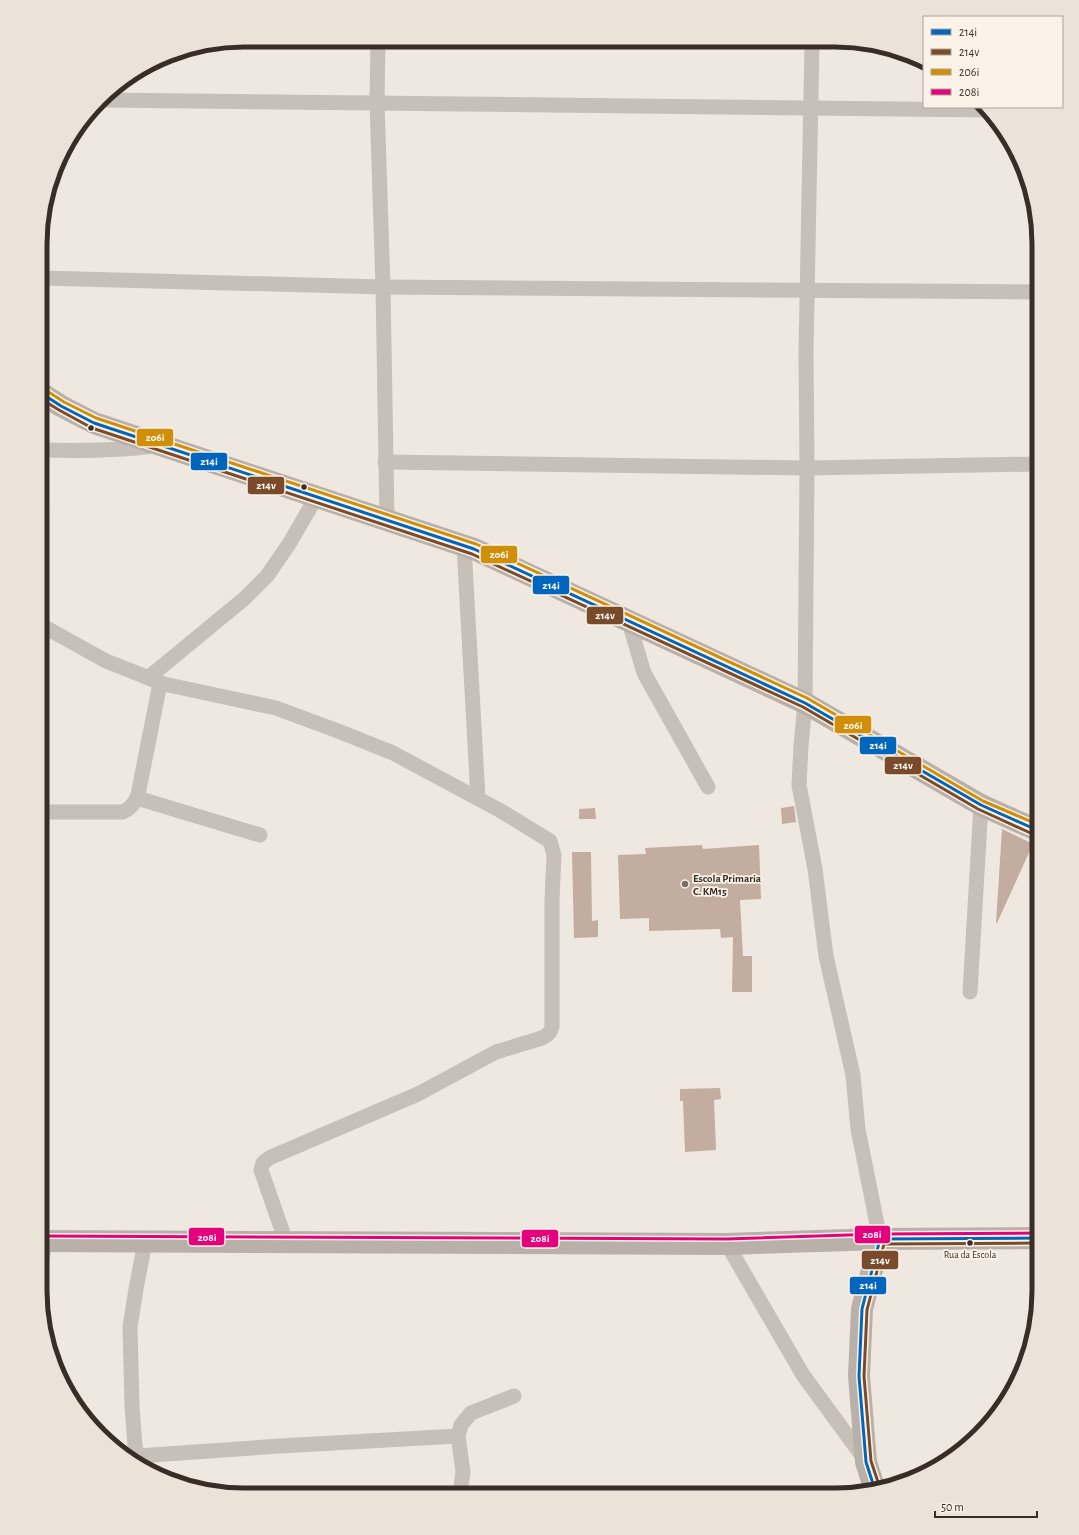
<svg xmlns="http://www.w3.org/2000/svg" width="1079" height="1535" font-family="'Alegreya Sans',sans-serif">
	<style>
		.building { fill: #c3aca0 }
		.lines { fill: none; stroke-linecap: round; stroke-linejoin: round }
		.street { stroke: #c7c0b9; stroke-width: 15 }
		.secondary { stroke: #b8b0a9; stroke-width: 22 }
		.bus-1-casing { stroke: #fbf3e7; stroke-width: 6 }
		.bus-2-casing { stroke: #fbf3e7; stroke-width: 6 }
		.bus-3-casing { stroke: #fbf3e7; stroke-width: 6 }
		.bus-4-casing { stroke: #fbf3e7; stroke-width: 6 }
		.bus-1 { stroke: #0065bd; stroke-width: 3 }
		.bus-2 { stroke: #7a4b2a; stroke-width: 3 }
		.bus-3 { stroke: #d18e08; stroke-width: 3 }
		.bus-4 { stroke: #e5007d; stroke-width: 3 }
		.bus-dot { fill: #382d27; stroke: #fbf3e7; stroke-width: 1.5 }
		.poi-dot { fill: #786e68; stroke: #fbf3e7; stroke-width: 1.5 }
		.labels { text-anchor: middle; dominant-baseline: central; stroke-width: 3.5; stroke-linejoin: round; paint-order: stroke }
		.bus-label { font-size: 10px; fill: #382d27; stroke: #fbf3e7 }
		.poi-label { font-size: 11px; font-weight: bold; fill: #382d27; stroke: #fbf3e7; text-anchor: start }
		.rim { fill: none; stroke: #382d27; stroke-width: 5 }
		.line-badge { stroke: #fbf3e7; stroke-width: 1.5 }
		.badge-label { font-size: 11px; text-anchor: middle; font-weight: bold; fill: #fff }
	</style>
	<rect width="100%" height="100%" fill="#eee8e0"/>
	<g class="building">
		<path d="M794,806L796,822L782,824L781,808Z"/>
		<path d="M595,808L596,819H579V809Z"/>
		<path d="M1002,829L1033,844L997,923H996Z"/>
		<path d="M702,845L703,849L759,845L761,899L740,900L743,956H752V992H732L733,937L721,938L720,929L649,931V918L620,919L618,855L646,854L645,848Z"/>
		<path d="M572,852H591L592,921L598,920V937L574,938Z"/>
		<path d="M720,1088L721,1099L714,1100L716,1150L685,1152L683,1101H680V1089Z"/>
	</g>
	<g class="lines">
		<g class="street">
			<path d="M378,40L377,103L383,287L387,519"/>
			<path d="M812,42L806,352L807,468L805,703L801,746L799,785L815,869L826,956L853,1075L858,1129L880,1239"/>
			<path d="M102,100L988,110"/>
			<path d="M42,278L383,287L1039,292"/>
			<path d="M41,450C80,451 116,451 154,446"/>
			<path d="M385,462L807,468L1039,464"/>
			<path d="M464,546L478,798"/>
			<path d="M629,622L644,673L708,787"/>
			<path d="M41,625L106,661L164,684L276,708L338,731L393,753L501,811L550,841L554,855L552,900V1027C550,1033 548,1035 542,1038L496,1052L418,1094L269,1158L263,1163L261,1170L286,1242"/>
			<path d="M148,678L245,598L267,576L289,544L317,496"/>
			<path d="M137,798L260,835"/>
			<path d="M41,812H123C131,808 134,804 138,795L160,683"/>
			<path d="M970,992L981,805"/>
			<path d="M727,1244L803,1375L866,1461"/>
			<path d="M40,1272L45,1241"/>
			<path d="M138,1456L280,1446L458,1436"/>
			<path d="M140,1465L135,1446L132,1406L130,1327L136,1289L145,1242"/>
			<path d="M460,1494L463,1472L458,1436L461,1425L471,1413L514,1396"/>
		</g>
		<g class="secondary">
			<path d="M41,393L61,406L94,423L474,549L805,703L981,805L1039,831"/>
			<path d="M40,1241L727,1244L880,1239L1039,1238"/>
			<path d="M875,1490L866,1462L859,1376L862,1309L880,1239"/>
		</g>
		<defs>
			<g id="bus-1">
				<path d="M41,393L61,406L94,423L474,549L805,703L981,805L1039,831"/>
				<path d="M875,1490L866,1462L859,1376L862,1309L880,1239L1039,1238"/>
			</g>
			<g id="bus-2">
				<path d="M41,399L59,410L92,428L472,554L803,707L978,809L1037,836"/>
				<path d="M880,1488L871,1461L864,1376L867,1310L884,1244L1039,1243"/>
			</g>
			<path id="bus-3" d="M44,389L64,402L96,418L476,544L807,698L983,801L1039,825"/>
			<path id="bus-4" d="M40,1236L727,1239L880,1234L1039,1233"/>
		</defs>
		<use href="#bus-1" class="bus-1-casing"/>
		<use href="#bus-2" class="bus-2-casing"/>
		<use href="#bus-3" class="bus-3-casing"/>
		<use href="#bus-4" class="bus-4-casing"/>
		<use href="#bus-1" class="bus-1"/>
		<use href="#bus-2" class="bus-2"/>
		<use href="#bus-3" class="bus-3"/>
		<use href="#bus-4" class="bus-4"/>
	</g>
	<g class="bus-dot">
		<circle cx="91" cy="428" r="3.5"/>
		<circle cx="304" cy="487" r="3.5"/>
		<circle cx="970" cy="1243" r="3.5"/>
	</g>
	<circle class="poi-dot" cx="685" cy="884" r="4"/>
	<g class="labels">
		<g class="bus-label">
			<text x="970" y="1255">Rua da Escola</text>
		</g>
		<g class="poi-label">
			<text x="693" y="878">Escola Primaria<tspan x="693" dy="13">C. KM15</tspan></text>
		</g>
	</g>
	<path d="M0 0H1079V1535H0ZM244 47H835A197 197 0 0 1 1032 244V1291A197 197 0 0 1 835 1488H244A197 197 0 0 1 47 1291V244A197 197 0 0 1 244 47Z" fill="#ebe3d8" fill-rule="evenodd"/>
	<path class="rim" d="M244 47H835A197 197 0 0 1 1032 244V1291A197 197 0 0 1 835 1488H244A197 197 0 0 1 47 1291V244A197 197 0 0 1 244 47Z"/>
	<g class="line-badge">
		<rect x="136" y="428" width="38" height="19" rx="4" fill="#d18e08"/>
		<rect x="190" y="452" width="38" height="19" rx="4" fill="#0065bd"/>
		<rect x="247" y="476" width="38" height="19" rx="4" fill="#7a4b2a"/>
		<rect x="480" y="545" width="38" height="19" rx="4" fill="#d18e08"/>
		<rect x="532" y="575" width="38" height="20" rx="4" fill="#0065bd"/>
		<rect x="586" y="606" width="38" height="19" rx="4" fill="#7a4b2a"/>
		<rect x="834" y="715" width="38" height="19" rx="4" fill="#d18e08"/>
		<rect x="859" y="736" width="38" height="19" rx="4" fill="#0065bd"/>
		<rect x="884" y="756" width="38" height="19" rx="4" fill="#7a4b2a"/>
		<rect x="854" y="1225" width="37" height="19" rx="4" fill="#e5007d"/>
		<rect x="188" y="1227" width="37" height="19" rx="4" fill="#e5007d"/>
		<rect x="521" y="1229" width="38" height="19" rx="4" fill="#e5007d"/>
		<rect x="861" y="1250" width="38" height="20" rx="4" fill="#7a4b2a"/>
		<rect x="849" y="1276" width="38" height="19" rx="4" fill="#0065bd"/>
	</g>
	<g class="badge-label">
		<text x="155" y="441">206i</text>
		<text x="209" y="465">214i</text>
		<text x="266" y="489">214v</text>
		<text x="499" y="558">206i</text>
		<text x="551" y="589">214i</text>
		<text x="605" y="619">214v</text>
		<text x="853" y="729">206i</text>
		<text x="878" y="749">214i</text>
		<text x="903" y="769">214v</text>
		<text x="872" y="1238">208i</text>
		<text x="207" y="1241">208i</text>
		<text x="540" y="1242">208i</text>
		<text x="880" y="1264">214v</text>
		<text x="868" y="1289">214i</text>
	</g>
	<rect x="923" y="16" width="140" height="92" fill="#fbf3e7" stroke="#ada49a"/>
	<rect x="931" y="29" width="20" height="6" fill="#0065bd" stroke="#ada49a"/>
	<text x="959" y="36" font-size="12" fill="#382d27">214i</text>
	<rect x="931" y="49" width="20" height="6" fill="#7a4b2a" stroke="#ada49a"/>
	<text x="959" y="56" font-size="12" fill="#382d27">214v</text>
	<rect x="931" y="69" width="20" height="6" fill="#d18e08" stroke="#ada49a"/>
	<text x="959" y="76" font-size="12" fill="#382d27">206i</text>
	<rect x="931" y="89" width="20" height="6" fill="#e5007d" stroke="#ada49a"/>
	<text x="959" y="96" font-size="12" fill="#382d27">208i</text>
	<path d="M935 1511v6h102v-6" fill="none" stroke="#382d27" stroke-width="2"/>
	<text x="941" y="1511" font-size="12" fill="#382d27" stroke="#fbf3e7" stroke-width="3" paint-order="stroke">50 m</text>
</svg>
